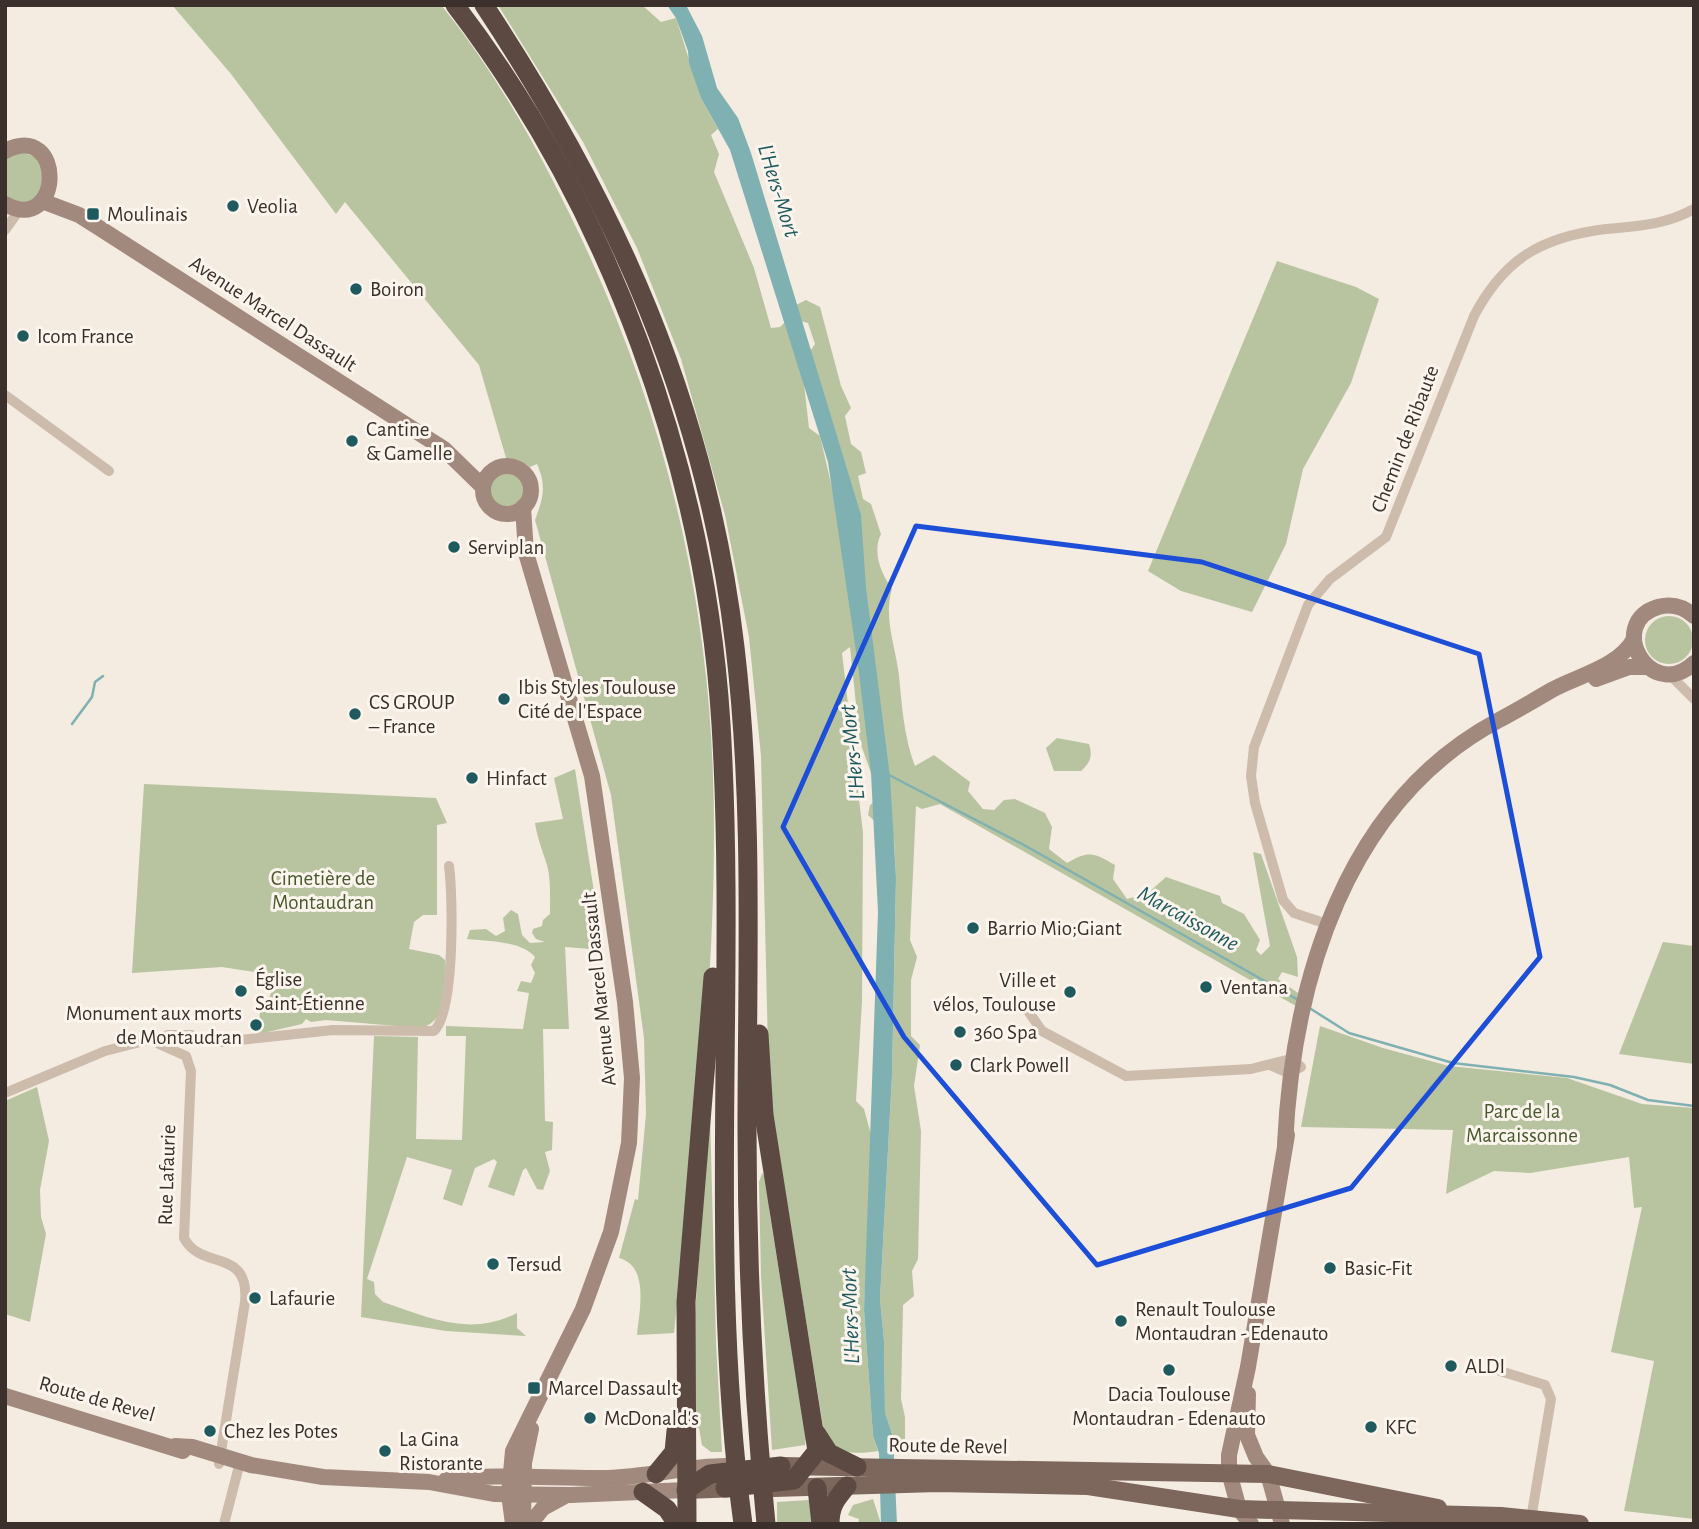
<svg xmlns="http://www.w3.org/2000/svg" width="1699" height="1529" font-family="'Alegreya Sans',sans-serif">
	<style>
		.green { fill: #b8c4a0; fill-rule: evenodd }
		.water { fill: #7fb0b2 }
		.lines { fill: none; stroke-linecap: round; stroke-linejoin: round }
		.stream { stroke: #7fb0b2; stroke-width: 2.5 }
		.street { stroke: #cdbbac; stroke-width: 10 }
		.secondary { stroke: #a18a7d; stroke-width: 16 }
		.primary { stroke: #7d675c; stroke-width: 18 }
		.highway { stroke: #5c4a42; stroke-width: 19 }
		.marked { fill: none; stroke: #1d4ed8; stroke-width: 5; stroke-linejoin: round }
		.poi-dot { fill: #1f5a5e; stroke: #fbf5ee; stroke-width: 2.5 }
		.labels { text-anchor: middle; dominant-baseline: central; stroke-width: 6; stroke-linejoin: round; paint-order: stroke }
		.poi-label { font-size: 21px; fill: #3b302b; stroke: #fbf5ee; text-anchor: start }
		.street-label { font-size: 21px; fill: #3b302b; stroke: #fbf5ee }
		.park-label { font-size: 21px; fill: #4a5a2e; stroke: #fbf5ee }
		.water-label { font-size: 23px; font-style: italic; fill: #1f5a5e; stroke: #fbf5ee }
	</style>
	<rect width="100%" height="100%" fill="#f4ebe1"/>
	<g class="green">
		<path d="M172,5H441C502,80 550,170 590,257C647,382 686,515 703,651C722,796 713,946 701,1091C695,1172 682,1252 674,1333L637,1335C639,1312 650,1266 619,1258L635,1199L638,1200L646,1114L644,1038L611,795L535,520C543,498 547,487 537,464L530,467L519,460L506,458L479,365L345,202L336,214L231,74Z"/>
		<path d="M498,5H642L661,22L676,18L701,98L718,129L711,135L719,154L714,172L754,268L771,328L780,327L790,317L811,350L815,344L808,323L800,321L796,305L806,300L820,307L841,386L851,408L845,416L851,444L861,452L866,473L858,476L863,499L871,504L881,534C872,551 881,574 892,589C883,617 896,648 899,676C902,706 904,738 915,766L934,755L970,782L968,791L983,809L994,810L1004,800L1015,799L1045,813L1052,827L1049,849L1067,863C1089,850 1094,853 1115,865L1113,879L1127,899L1148,893L1166,877L1220,896L1222,903L1244,914L1260,940L1256,950L1261,955L1270,946L1253,852L1261,854L1297,957L1298,977L1282,972L1278,979L1298,993L1296,1006L940,804L922,809L916,806L910,940L917,957L911,980V1036L920,1045L914,1086L921,1131L918,1259L912,1271L914,1296L903,1305L901,1399L905,1417V1452L892,1451L893,1437L885,1414L884,1341L880,1299L892,1075L896,877L894,840L868,815L870,805L888,791L871,773L860,742L850,647L842,653L863,833L862,1001L856,1101L864,1109L872,1138L864,1310L873,1436L878,1451C853,1455 831,1455 823,1426L769,1091L761,756L749,637L725,515L681,359L637,248L583,142ZM804,384L859,539L833,492L820,436L809,428Z"/>
		<path d="M20,152L34,156L44,166L39,196L25,203L5,198V158Z"/>
		<path d="M1277,261L1356,287L1379,299L1351,383L1303,469L1286,544L1252,612L1181,591L1148,571Z"/>
		<circle cx="508" cy="489" r="19"/>
		<circle cx="1669" cy="640" r="24"/>
		<path d="M1057,738L1089,744C1093,756 1090,763 1081,771H1054L1046,748Z"/>
		<path d="M575,769L603,950L565,947L569,1029H543L545,1121L553,1122L552,1150L545,1152L550,1171L543,1190L537,1189L526,1168L523,1170L514,1196L488,1187L497,1162L494,1159L475,1168L462,1206L443,1199L452,1170L407,1157L367,1279L374,1282L375,1294L383,1302C430,1318 470,1337 517,1313V1328L526,1336L446,1331L361,1317L374,1036L418,1037L416,1139L462,1140L466,1036H446V1026L523,1029L529,993L517,991L521,981L531,983L535,973L531,965L535,957C522,941 487,941 467,939L470,930L486,929L496,936L505,931L503,918L511,910L518,914L522,935L530,943L545,942L536,939L532,933L533,929L542,926L543,920L550,914C550,899 551,879 547,865C543,852 537,837 535,823L563,819L554,778Z"/>
		<path d="M144,784L436,798L447,823L437,825V915H423L414,922L409,949L439,955L445,960C444,985 450,1021 420,1028L326,1020L311,1022L306,1019L302,1024L259,1034L260,1006H265L279,976L222,967L132,973Z"/>
		<path d="M1663,942L1694,946V1064L1619,1054Z"/>
		<path d="M1320,1026L1383,1048L1449,1066L1567,1078L1642,1104L1694,1108V1519L1624,1511L1654,1361L1611,1352L1642,1207L1634,1208L1629,1157L1530,1173L1494,1171L1446,1194L1453,1130L1301,1127Z"/>
		<path d="M37,1087L49,1141L40,1190L41,1217L46,1234L30,1322L5,1314V1101Z"/>
		<path d="M710,1113L716,1343L722,1452H711L702,1445L699,1428H694L693,1340Z"/>
		<path d="M762,1173L767,1177L770,1216L806,1435L805,1445L772,1450L761,1277L759,1182Z"/>
		<path d="M873,1499L881,1524H858L859,1519L848,1515L853,1505Z"/>
		<path d="M809,1500L815,1505L816,1524H777V1502Z"/>
	</g>
	<path class="water" d="M667,5L687,7L702,36L717,88L738,118L751,153L861,515L866,588L890,777L896,877L892,1075L880,1299L884,1341L885,1413L893,1437L897,1524H881L879,1453L873,1436L864,1310L878,912L871,773L858,665L828,462L730,150L701,98L689,63L688,51L676,18Z"/>
	<g class="lines">
		<g class="stream">
			<path d="M72,724L92,697L95,682L103,676"/>
			<path d="M889,775L1024,845L1300,1001"/>
			<path d="M1311,1009L1349,1033L1453,1063L1574,1077L1610,1085L1648,1100L1694,1106"/>
		</g>
		<g class="street">
			<path d="M5,230L20,209"/>
			<path d="M5,395L109,471"/>
			<path d="M1669,674L1694,699"/>
			<path d="M1327,924L1294,913L1283,900L1255,803L1251,776L1254,747L1308,605L1330,579L1386,537L1474,316C1504,259 1541,237 1606,229C1638,226 1665,225 1694,209"/>
			<path d="M1026,1008L1042,1031L1126,1076L1251,1069L1291,1059L1301,1067L1288,1073L1272,1066"/>
			<path d="M156,1038L159,1044L186,1056L191,1071L184,1238C201,1271 250,1247 245,1302L219,1464"/>
			<path d="M5,1093L105,1051L168,1035H190L222,1042L333,1030L434,1031C455,1011 453,896 449,866"/>
			<path d="M1500,1371L1545,1385L1551,1399L1531,1519"/>
			<path d="M224,1524L238,1470"/>
		</g>
		<g class="secondary">
			<path d="M5,151C66,120 63,236 5,204"/>
			<path d="M42,201L79,215L101,229L444,449L483,487"/>
			<circle cx="507" cy="490" r="24"/>
			<path d="M1694,616C1684,607 1672,603 1658,607C1605,623 1650,704 1694,663"/>
			<path d="M1596,679L1629,667H1647"/>
			<path d="M1285,1144C1293,981 1345,802 1499,720C1516,711 1533,701 1550,691C1576,676 1618,668 1634,639"/>
			<path d="M1248,1394L1247,1435L1256,1457L1268,1474L1282,1524"/>
			<path d="M5,1396L183,1451"/>
			<path d="M175,1446L192,1447L251,1465L323,1477L429,1482L494,1494L571,1495L686,1490"/>
			<path d="M446,1480C500,1473 554,1479 608,1478C648,1477 686,1466 726,1466"/>
			<path d="M513,1524L509,1494L513,1451L583,1309L611,1232L629,1143L632,1078L625,1002L592,776L526,553L523,507"/>
			<path d="M523,1524L524,1463L531,1429"/>
			<path d="M530,1524L543,1508L565,1496"/>
			<path d="M1251,1524L1239,1509L1229,1472V1455L1248,1367L1287,1135"/>
		</g>
		<g class="primary">
			<path d="M781,1466L1268,1474L1438,1508"/>
			<path d="M774,1488L937,1483L1088,1486L1239,1509L1501,1516L1580,1524"/>
			<path d="M686,1490L739,1488"/>
		</g>
		<g class="highway">
			<path d="M455,5C610,208 705,469 721,724C737,990 707,1259 743,1524"/>
			<path d="M484,5C616,205 707,406 735,647C754,807 747,968 747,1129C747,1261 753,1392 766,1524"/>
			<path d="M816,1433L829,1453L857,1467"/>
			<path d="M656,1474L674,1452L676,1431"/>
			<path d="M725,1488L794,1480L817,1451L764,1115L759,1034"/>
			<path d="M817,1488L821,1524"/>
			<path d="M686,1490L710,1474L781,1466"/>
			<path d="M643,1492L667,1509L677,1524"/>
			<path d="M687,1524L686,1302L713,977"/>
			<path d="M830,1524C830,1506 836,1499 847,1486"/>
		</g>
	</g>
	<path class="marked" d="M916,526L1202,562L1479,654L1540,957L1351,1188L1097,1265L904,1037L783,827Z"/>
	<g class="poi-dot">
		<circle cx="233" cy="206" r="7"/>
		<rect x="86" y="207" width="14" height="14" rx="3.5"/>
		<circle cx="356" cy="289" r="7"/>
		<circle cx="23" cy="336" r="7"/>
		<circle cx="352" cy="441" r="7"/>
		<circle cx="454" cy="547" r="7"/>
		<circle cx="504" cy="699" r="7"/>
		<circle cx="355" cy="714" r="7"/>
		<circle cx="472" cy="778" r="7"/>
		<circle cx="973" cy="928" r="7"/>
		<circle cx="1206" cy="987" r="7"/>
		<circle cx="241" cy="991" r="7"/>
		<circle cx="1070" cy="992" r="7"/>
		<circle cx="256" cy="1025" r="7"/>
		<circle cx="960" cy="1032" r="7"/>
		<circle cx="956" cy="1065" r="7"/>
		<circle cx="493" cy="1264" r="7"/>
		<circle cx="1330" cy="1268" r="7"/>
		<circle cx="255" cy="1298" r="7"/>
		<circle cx="1121" cy="1321" r="7"/>
		<circle cx="1451" cy="1366" r="7"/>
		<circle cx="1169" cy="1370" r="7"/>
		<rect x="527" y="1381" width="14" height="14" rx="3.5"/>
		<circle cx="590" cy="1418" r="7"/>
		<circle cx="1371" cy="1427" r="7"/>
		<circle cx="210" cy="1431" r="7"/>
		<circle cx="385" cy="1451" r="7"/>
	</g>
	<g class="labels">
		<g class="poi-label">
			<text x="247" y="206">Veolia</text>
			<text x="107" y="214">Moulinais</text>
			<text x="370" y="289">Boiron</text>
			<text x="37" y="336">Icom France</text>
			<text x="366" y="429">Cantine<tspan x="366" dy="24">&amp; Gamelle</tspan></text>
			<text x="468" y="547">Serviplan</text>
			<text x="518" y="687">Ibis Styles Toulouse<tspan x="518" dy="24">Cité de l'Espace</tspan></text>
			<text x="369" y="702">CS GROUP<tspan x="369" dy="24">– France</tspan></text>
			<text x="486" y="778">Hinfact</text>
			<text x="987" y="928">Barrio Mio;Giant</text>
			<text x="255" y="979">Église<tspan x="255" dy="24">Saint-Étienne</tspan></text>
			<text x="1056" y="980" text-anchor="end">Ville et<tspan x="1056" dy="24">vélos, Toulouse</tspan></text>
			<text x="1220" y="987">Ventana</text>
			<text x="242" y="1013" text-anchor="end">Monument aux morts<tspan x="242" dy="24">de Montaudran</tspan></text>
			<text x="974" y="1032">360 Spa</text>
			<text x="970" y="1065">Clark Powell</text>
			<text x="507" y="1264">Tersud</text>
			<text x="1344" y="1268">Basic-Fit</text>
			<text x="269" y="1298">Lafaurie</text>
			<text x="1135" y="1309">Renault Toulouse<tspan x="1135" dy="24">Montaudran - Edenauto</tspan></text>
			<text x="1465" y="1366">ALDI</text>
			<text x="548" y="1388">Marcel Dassault</text>
			<text x="1169" y="1394" text-anchor="middle">Dacia Toulouse<tspan x="1169" dy="24">Montaudran - Edenauto</tspan></text>
			<text x="604" y="1418">McDonald's</text>
			<text x="1385" y="1427">KFC</text>
			<text x="224" y="1431">Chez les Potes</text>
			<text x="399" y="1439">La Gina<tspan x="399" dy="24">Ristorante</tspan></text>
		</g>
		<g class="street-label">
			<text transform="translate(273 314) rotate(33)">Avenue Marcel Dassault</text>
			<text transform="translate(1405 439) rotate(-69)">Chemin de Ribaute</text>
			<text transform="translate(599 989) rotate(-96)">Avenue Marcel Dassault</text>
			<text transform="translate(167 1175) rotate(-88)">Rue Lafaurie</text>
			<text transform="translate(97 1399) rotate(16)">Route de Revel</text>
			<text transform="translate(948 1446) rotate(1)">Route de Revel</text>
		</g>
		<g class="park-label">
			<text x="323" y="878">Cimetière de<tspan x="323" dy="24">Montaudran</tspan></text>
			<text x="1522" y="1111">Parc de la<tspan x="1522" dy="24">Marcaissonne</tspan></text>
		</g>
		<g class="water-label">
			<text transform="translate(778 191) rotate(73)">L'Hers-Mort</text>
			<text transform="translate(853 752) rotate(-96)">L'Hers-Mort</text>
			<text transform="translate(1188 919) rotate(29)">Marcaissonne</text>
			<text transform="translate(851 1316) rotate(-92)">L'Hers-Mort</text>
		</g>
	</g>
	<rect width="1699" height="1529" fill="none" stroke="#3b302b" stroke-width="14"/>
</svg>
